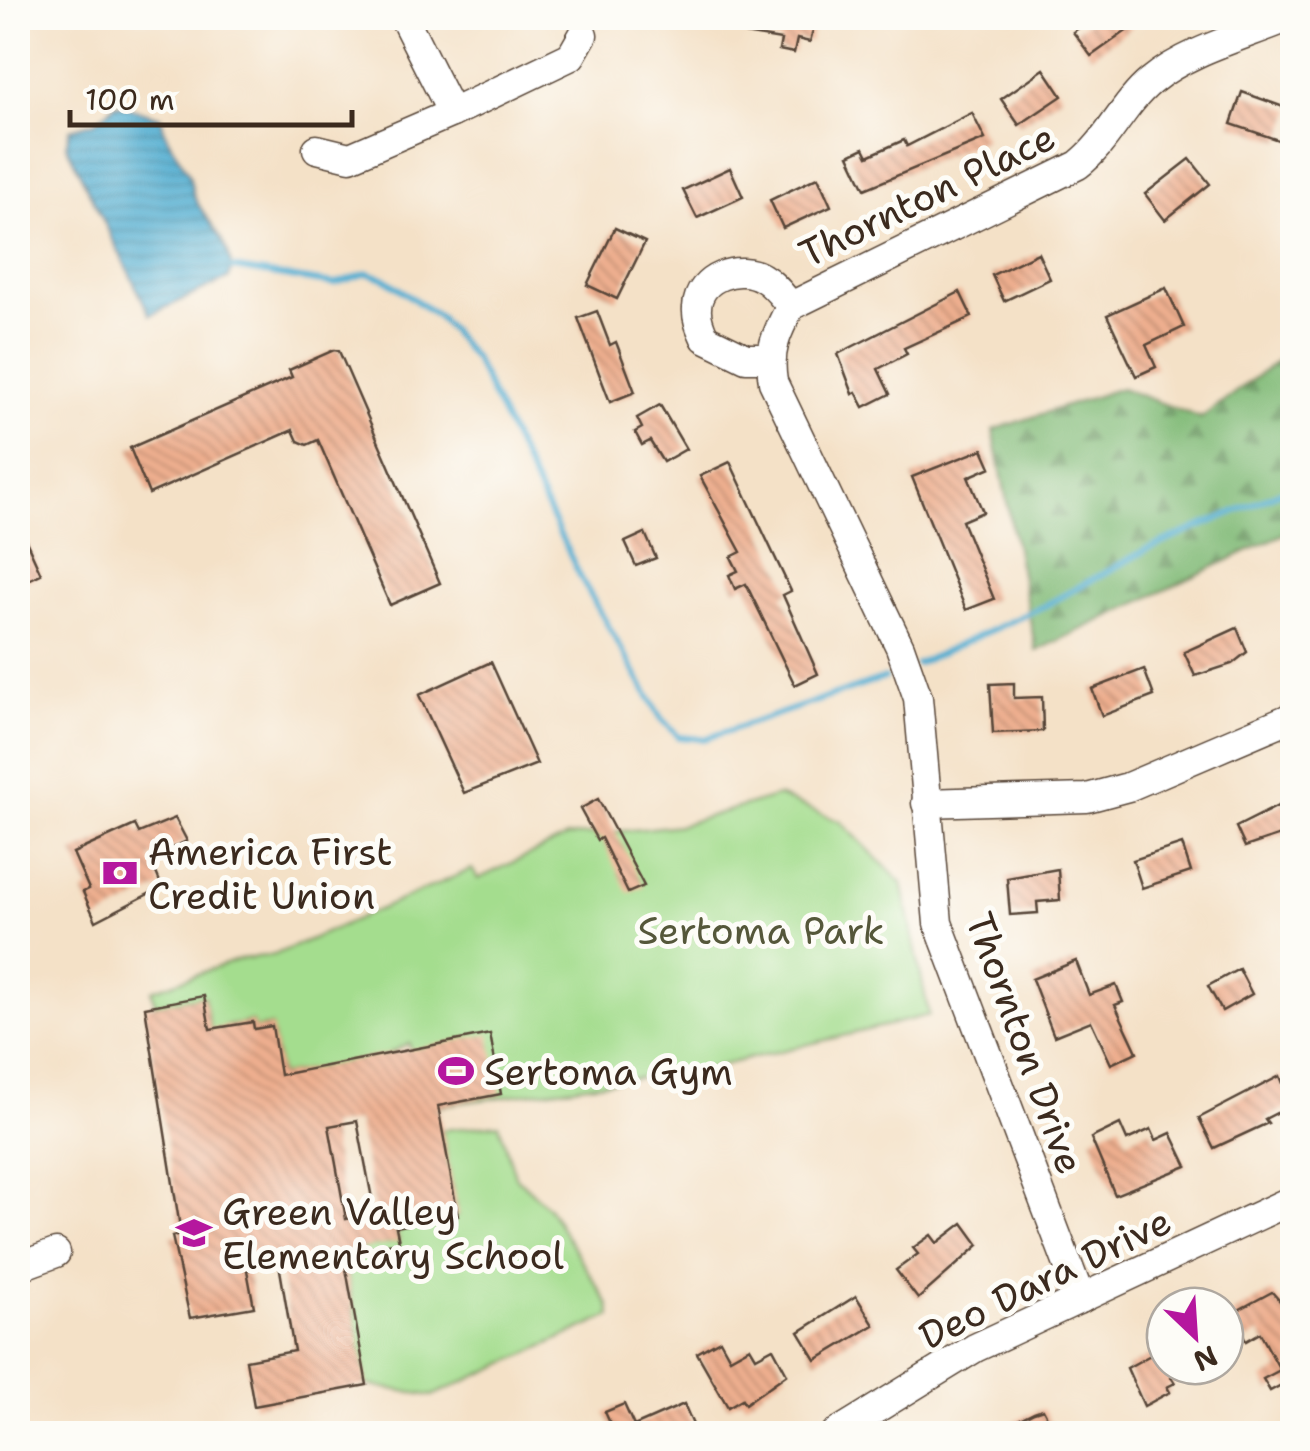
<svg xmlns="http://www.w3.org/2000/svg" width="1310" height="1451" font-family="'Shantell Sans',sans-serif">
	<style>
		.forest { fill: url(#forest-firs); stroke: #5f734c; stroke-width: 2.5 }
		.park { fill: #a4dd8e; stroke: #708456; stroke-width: 2.5 }
		.water { fill: url(#water-rules); stroke: #476c78; stroke-width: 2.5 }
		.lines { fill: none; stroke-linecap: round; stroke-linejoin: round }
		.stream { stroke: #53aed1; stroke-width: 6 }
		.building { fill: url(#building-back-hatch); fill-rule: evenodd }
		.minor-casing { stroke: #574537; stroke-width: 31 }
		.minor { stroke: #fff; stroke-width: 28 }
		.labels { text-anchor: middle; dominant-baseline: central; stroke-width: 10; stroke-linejoin: round; paint-order: stroke }
		.street-label { font-size: 38px; fill: #3b2a1e; stroke: #fdfcf7 }
		.poi-label { font-size: 38px; fill: #3b2a1e; stroke: #fdfcf7; text-anchor: start }
		.park-label { font-size: 38px; fill: #55573a; stroke: #fdfcf7 }
	</style>
	<defs>
		<pattern id="forest-firs" width="22" height="20" patternUnits="userSpaceOnUse" patternTransform="scale(2.5)"><rect width="22" height="20" fill="#83bc79"/><path d="M5 1l3.5 6h-7zM16 11l3.5 6h-7z" fill="#6c9963"/></pattern>
		<pattern id="water-rules" width="6" height="5" patternUnits="userSpaceOnUse" patternTransform="scale(2.5)"><rect width="6" height="5" fill="#53aed1"/><path d="M0 2.5h6" fill="none" stroke="#468ea9"/></pattern>
		<pattern id="building-back-hatch" width="6" height="6" patternUnits="userSpaceOnUse" patternTransform="scale(2.5)"><rect width="6" height="6" fill="#eeaf8f"/><path d="M-1 5l2 2M0 0l6 6M5-1l2 2" fill="none" stroke="#c28f74"/></pattern>
	</defs>
	<rect width="100%" height="100%" fill="#fdfcf7"/>
	<filter id="ink" filterUnits="userSpaceOnUse"><feTurbulence type="fractalNoise" baseFrequency=".01" numOctaves="2"/><feDisplacementMap in="SourceGraphic" scale="20" xChannelSelector="R" yChannelSelector="G"/><feConvolveMatrix kernelMatrix="1 2 1 2 8 2 1 2 1" color-interpolation-filters="sRGB"/></filter>
	<filter id="wash" filterUnits="userSpaceOnUse"><feTurbulence type="fractalNoise" baseFrequency=".0048" numOctaves="4" result="noise"/><feDisplacementMap in="SourceGraphic" scale="40" xChannelSelector="R" yChannelSelector="G"/><feGaussianBlur stdDeviation="2.25" result="paint"/><feColorMatrix in="noise" values="0 0 0 0 0 0 0 0 0 0 0 0 0 0 0 0 0 1.4 0 .05"/><feComposite in="paint" operator="in"/></filter>
	<g filter="url(#wash)">
		<rect width="100%" height="100%" fill="#f4e1c7"/>
		<path class="forest" d="M1292,350V530L1036,651L993,430L1121,388L1201,418Z"/>
		<g class="park">
			<path d="M778,796L841,822L902,883L929,1015L710,1068L422,1108L409,1043L384,1056L280,1075L271,1026L254,1029L252,1022L226,1026L212,1037L204,996L155,1005L152,990L240,959L274,955L472,869L478,879L567,837L680,825Z"/>
			<path d="M499,1124L515,1176L548,1207L609,1305L611,1316L432,1396L367,1385L343,1252L399,1241L396,1227L457,1216L442,1130Z"/>
		</g>
		<path class="water" d="M116,104L161,117C164,139 178,153 188,173C192,182 191,193 197,202C209,225 238,251 229,278L150,315L66,145L70,129L95,122Z"/>
		<g class="lines">
			<g class="stream">
				<path d="M232,268L334,284L367,273L384,278L440,318L475,360L583,582L661,718L679,737L704,739L885,678"/>
				<path d="M917,664L1046,605L1146,550L1292,487"/>
			</g>
		</g>
		<g id="blocks">
			<g class="building">
				<path d="M734,18H816L810,42L797,39L794,53L779,50L781,40L745,34Z"/>
				<path d="M1093,18H1125L1132,27L1091,56L1073,32Z"/>
				<path d="M1044,69L1062,96L1019,125L1001,99Z"/>
				<path d="M1242,92L1292,110L1281,141L1231,124Z"/>
				<path d="M972,113L985,139L865,189L849,155L864,148L868,156L904,140L907,146Z"/>
				<path d="M1190,159L1210,184L1165,220L1145,194Z"/>
				<path d="M730,168L743,197L697,218L683,190Z"/>
				<path d="M818,177L831,206L783,228L770,200Z"/>
				<path d="M615,228L645,242L617,299L587,285Z"/>
				<path d="M1038,253L1050,279L1004,301L992,275Z"/>
				<path d="M1166,288L1184,327L1146,345L1156,367L1136,376L1107,315Z"/>
				<path d="M960,292L972,317L904,348L907,354L878,369L890,394L864,407L856,392L853,394L838,354Z"/>
				<path d="M597,311L610,345L616,342L635,392L610,402L578,318Z"/>
				<path d="M334,350L339,351L440,583L390,605L318,440L307,445L298,441L293,430L149,494L130,448L292,377L289,370Z"/>
				<path d="M660,405L686,449L663,462L650,441L642,445L635,432L642,428L637,418Z"/>
				<path d="M983,449L991,467L968,477L983,512L962,521L994,599L966,610L912,477Z"/>
				<path d="M730,462L791,591L783,595L818,674L795,685L746,584L735,589L729,575L738,571L731,557L741,552L700,476Z"/>
				<path d="M18,523L41,574L26,581L18,562Z"/>
				<path d="M645,533L656,558L636,566L625,542Z"/>
				<path d="M1237,628L1247,652L1232,664L1195,676L1184,652Z"/>
				<path d="M491,662L537,764L464,793L419,695Z"/>
				<path d="M1144,669L1154,696L1102,716L1092,689Z"/>
				<path d="M1014,683V698L1042,697L1043,731L993,733L990,684Z"/>
				<path d="M598,799L644,886L628,893L601,838L597,840L580,809Z"/>
				<path d="M1292,799V831L1245,847L1236,827Z"/>
				<path d="M175,818L187,841L150,858L162,887L96,921L83,892L89,889L73,853L135,825L139,833Z"/>
				<path d="M1182,844L1191,872L1142,888L1133,860Z"/>
				<path d="M1058,869L1060,900L1037,902L1038,913L1010,915L1007,878Z"/>
				<path d="M1076,961L1089,995L1116,985L1123,1002L1115,1005L1137,1052L1111,1064L1091,1021L1054,1036L1032,979Z"/>
				<path d="M1239,969L1252,994L1222,1011L1208,986Z"/>
				<path d="M204,996L210,1029L253,1022L254,1029L272,1026L280,1075L490,1034L501,1094L438,1106L458,1216L396,1227L399,1242L343,1252L367,1385L254,1406L246,1360L294,1351L279,1264L247,1270L254,1307L190,1318L172,1236L181,1234L145,1007ZM357,1121L375,1214L346,1219L329,1126Z"/>
				<path d="M1280,1076L1292,1105L1265,1119L1268,1123L1214,1148L1199,1118Z"/>
				<path d="M1120,1124L1127,1140L1151,1129L1156,1140L1171,1133L1187,1166L1115,1195L1091,1138Z"/>
				<path d="M963,1223L979,1245L918,1299L896,1270L918,1254L913,1248L931,1235L937,1243Z"/>
				<path d="M1272,1292L1292,1315V1391L1287,1382L1270,1391L1263,1379L1280,1370L1260,1333L1246,1341L1231,1314Z"/>
				<path d="M856,1296L874,1325L816,1360L799,1332Z"/>
				<path d="M720,1340L730,1358L750,1347L756,1357L773,1348L787,1374L745,1404L742,1399L728,1407L697,1353Z"/>
				<path d="M1165,1347V1366H1192L1171,1377L1175,1383L1167,1387L1170,1392L1144,1406L1127,1368Z"/>
				<path d="M624,1404L634,1426L684,1404L697,1434H615L605,1412Z"/>
				<path d="M1043,1409L1056,1434H990L1034,1412Z"/>
			</g>
		</g>
	</g>
	<g filter="url(#ink)">
		<use href="#blocks" fill-opacity="0" stroke="#574537" stroke-width="2.5"/>
		<g class="lines">
			<defs>
				<g id="minor">
					<path d="M404,18L452,113"/>
					<path d="M317,149L350,157L452,113L571,56L583,35"/>
					<path d="M769,358H746L705,338C701,329 696,319 697,308C698,277 739,263 763,278C774,284 783,297 791,306"/>
					<path d="M926,803L1087,798L1128,787L1292,717"/>
					<path d="M18,1267L56,1253"/>
					<path d="M1081,1299L938,923L918,698L900,647L773,382C768,351 776,333 791,306L1078,165C1108,142 1122,105 1151,81C1187,51 1244,36 1287,18"/>
					<path d="M835,1434L975,1348L1292,1200"/>
				</g>
			</defs>
			<use href="#minor" class="minor-casing"/>
			<use href="#minor" class="minor"/>
		</g>
	</g>
	<defs>
		<symbol id="bank-bare" viewBox="-9 -9 18 18"><path d="M-6-4H6V4H-6ZM0-2.3a2.3 2.3 0 1 0 0 4.6a2.3 2.3 0 1 0 0-4.6Z" fill="#b5179e" stroke="#fdfcf7" stroke-width="2.5" paint-order="stroke"/></symbol>
		<symbol id="stadium-bare" viewBox="-9 -9 18 18"><path d="M0-5a6.5 5 0 1 0 0 10a6.5 5 0 1 0 0-10ZM-3.5-1.8h7v3.6h-7Z" fill="#b5179e" stroke="#fdfcf7" stroke-width="2.5" paint-order="stroke"/></symbol>
		<symbol id="school-bare" viewBox="-9 -9 18 18"><path d="M0-5L7-2L0 1L-7-2ZM-4 1L0 2.5L4 1V4Q0 6-4 4Z" fill="#b5179e" stroke="#fdfcf7" stroke-width="2.5" paint-order="stroke"/></symbol>
	</defs>
	<g fill-rule="evenodd">
		<use href="#bank-bare" x="95" y="848" width="50" height="50"/>
		<use href="#stadium-bare" x="431" y="1046" width="50" height="50"/>
		<use href="#school-bare" x="169" y="1208" width="50" height="50"/>
	</g>
	<g class="labels">
		<g class="street-label">
			<text transform="translate(927 195) rotate(-26)">Thornton Place</text>
			<text transform="translate(1025 1043) rotate(70)">Thornton Drive</text>
			<text transform="translate(1045 1278) rotate(-26)">Deo Dara Drive</text>
		</g>
		<g class="poi-label">
			<text x="148" y="851">America First<tspan x="148" dy="44">Credit Union</tspan></text>
			<text x="484" y="1071">Sertoma Gym</text>
			<text x="222" y="1211">Green Valley<tspan x="222" dy="44">Elementary School</tspan></text>
		</g>
		<g class="park-label">
			<text x="761" y="930">Sertoma Park</text>
		</g>
	</g>
	<rect width="1310" height="1451" fill="none" stroke="#fdfcf7" stroke-width="60"/>
	<g transform="translate(1195 1336) rotate(155)"><circle r="48" fill="#fdfcf7" stroke="#afa8a0" stroke-width="2.5"/>
	<path d="M0-8L18 38L0 25L-18 38Z" fill="#b5179e"/>
	<text y="-15" font-size="28" font-weight="bold" text-anchor="middle" fill="#3b2a1e">N</text>
	</g>
	<path d="M70 110v15h282v-15" fill="none" stroke="#3b2a1e" stroke-width="5"/>
	<text x="85" y="110" font-size="30" fill="#3b2a1e" stroke="#fdfcf7" stroke-width="8" paint-order="stroke">100 m</text>
</svg>
